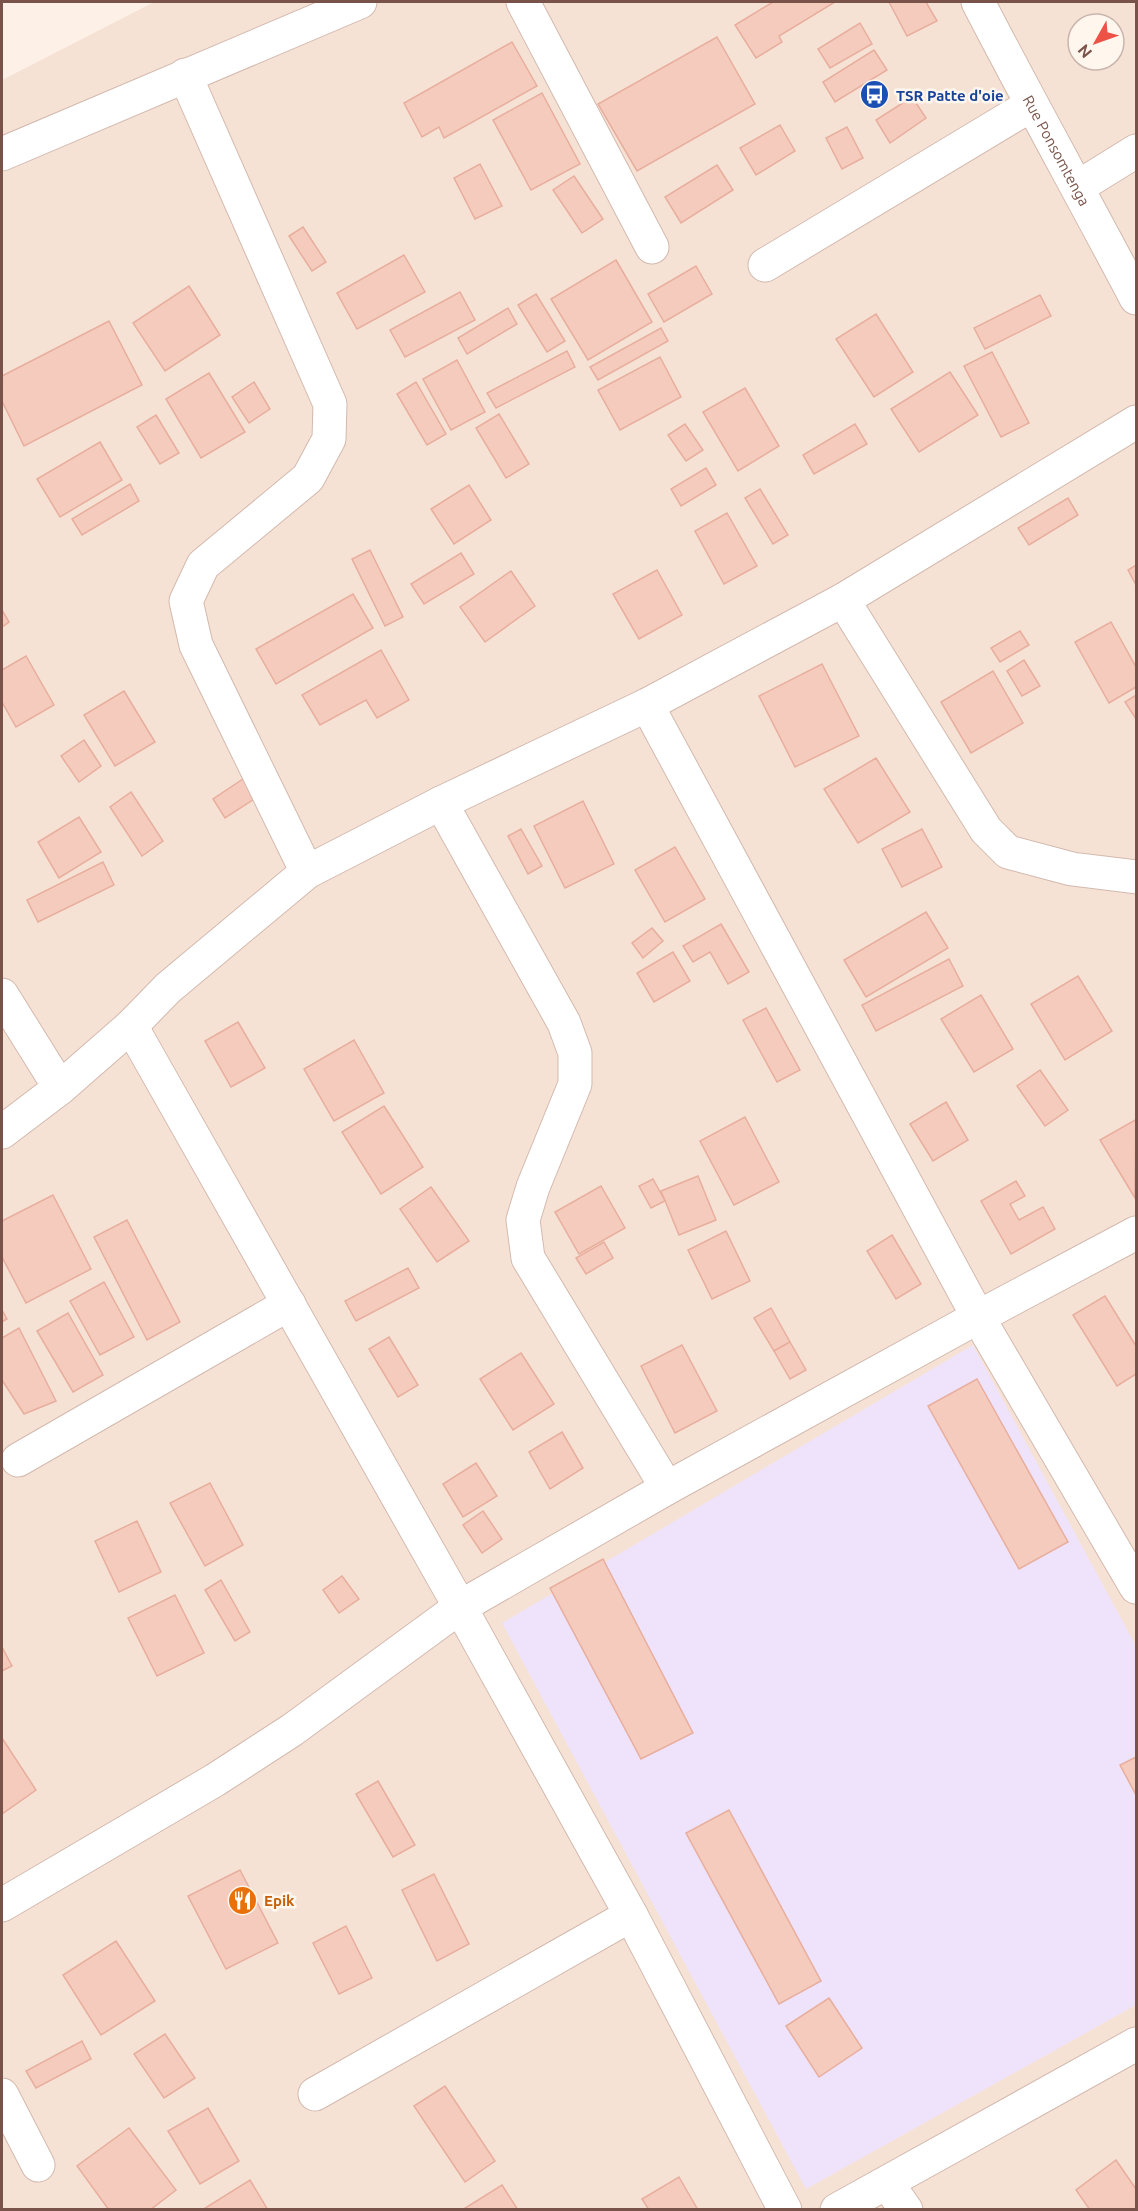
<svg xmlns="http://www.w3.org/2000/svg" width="1138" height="2211" font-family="Ubuntu,sans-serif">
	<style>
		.residential { fill: #f6e2d5; fill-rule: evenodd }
		.education { fill: #eee3fa }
		.building { fill: #f4cbbd; stroke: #e8ae9d; stroke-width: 1.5 }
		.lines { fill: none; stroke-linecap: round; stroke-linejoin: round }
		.street-casing { stroke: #d3b9ae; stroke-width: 35 }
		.street { stroke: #fff; stroke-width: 33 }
		.labels { text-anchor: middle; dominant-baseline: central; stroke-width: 5; stroke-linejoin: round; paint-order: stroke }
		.transit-label { font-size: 15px; font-weight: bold; fill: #164399; stroke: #fff6ee; text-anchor: start }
		.street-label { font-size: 15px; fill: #795349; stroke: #fff6ee }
		.food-label { font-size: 15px; font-weight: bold; fill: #c56008; stroke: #fff6ee; text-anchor: start }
	</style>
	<rect width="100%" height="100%" fill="#fdf1e7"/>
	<path class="residential" d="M154,2H1136V2209L2,2210V80ZM1078,24H1114V60H1078Z"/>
	<path class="education" d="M973,1345L1136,1646V2005L806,2189L502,1623Z"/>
	<g class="building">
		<path d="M773,2H835L779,36L782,42L756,58L735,25Z"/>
		<path d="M889,2H926L937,21L907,36Z"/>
		<path d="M860,23L872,44L830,68L818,49Z"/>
		<path d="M717,37L755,104L637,171L598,104Z"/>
		<path d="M512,42L537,86L444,138L439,127L422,137L404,103Z"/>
		<path d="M874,50L887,70L835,102L823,82Z"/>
		<path d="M542,93L580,164L531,190L493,120Z"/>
		<path d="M912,97L926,118L890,143L876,120Z"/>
		<path d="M780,125L795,151L756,175L740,148Z"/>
		<path d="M847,127L863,158L842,169L826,138Z"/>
		<path d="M480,164L502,206L475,219L454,178Z"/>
		<path d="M717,165L733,190L681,223L665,197Z"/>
		<path d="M574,176L603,219L582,233L553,190Z"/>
		<path d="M303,227L326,262L312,271L289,236Z"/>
		<path d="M404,255L425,292L357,329L337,293Z"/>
		<path d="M616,260L652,322L588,360L551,299Z"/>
		<path d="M696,266L712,294L664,322L648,294Z"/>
		<path d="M189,286L220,335L165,371L133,323Z"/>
		<path d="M460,292L475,320L405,357L390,330Z"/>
		<path d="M536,294L565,341L547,352L518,305Z"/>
		<path d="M1040,295L1051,316L985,349L974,328Z"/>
		<path d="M508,308L517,324L467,354L458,338Z"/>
		<path d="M876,314L913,372L874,397L836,339Z"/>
		<path d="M109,321L142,385L24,446L2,401V376Z"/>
		<path d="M661,328L668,341L598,380L590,367Z"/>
		<path d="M567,351L575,367L496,408L487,393Z"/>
		<path d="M992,352L1029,423L1001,437L964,366Z"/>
		<path d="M660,357L681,397L620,430L598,390Z"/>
		<path d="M457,360L485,412L451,430L423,379Z"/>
		<path d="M950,372L978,415L919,452L891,409Z"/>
		<path d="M209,373L245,432L201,458L166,399Z"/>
		<path d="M254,382L270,409L249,423L232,397Z"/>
		<path d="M416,382L446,434L427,445L397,394Z"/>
		<path d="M745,388L779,446L738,471L703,412Z"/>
		<path d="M499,414L529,464L506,478L476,428Z"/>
		<path d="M156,415L179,453L160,464L137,427Z"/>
		<path d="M685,424L703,450L686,461L668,435Z"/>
		<path d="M855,424L867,444L814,474L803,455Z"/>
		<path d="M100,442L122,480L60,517L37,479Z"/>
		<path d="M706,468L716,485L681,506L671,489Z"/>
		<path d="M130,484L139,501L82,535L72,519Z"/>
		<path d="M469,485L491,520L454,544L431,509Z"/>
		<path d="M760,489L788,535L773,544L745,498Z"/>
		<path d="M1068,498L1078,515L1029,545L1018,528Z"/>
		<path d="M727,513L757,566L724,584L695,531Z"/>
		<path d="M370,550L403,617L385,626L352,559Z"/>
		<path d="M461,553L474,574L424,604L411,584Z"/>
		<path d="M1136,565V585L1128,570Z"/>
		<path d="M657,570L682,615L639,639L613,594Z"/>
		<path d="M511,571L535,606L485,642L460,607Z"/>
		<path d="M353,594L373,628L276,684L256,649Z"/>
		<path d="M2,610L9,622L2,627Z"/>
		<path d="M1111,622L1136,667V687L1109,703L1075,642Z"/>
		<path d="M1020,631L1029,645L1000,662L991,648Z"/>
		<path d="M381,650L409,700L377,718L366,700L320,725L302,695Z"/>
		<path d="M26,656L54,705L16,727L2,702V670Z"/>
		<path d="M1024,660L1040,686L1022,696L1007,671Z"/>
		<path d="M822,664L859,736L795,767L759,696Z"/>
		<path d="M993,671L1023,723L971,753L941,702Z"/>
		<path d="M124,691L155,742L115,766L84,715Z"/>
		<path d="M1136,695V719L1125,702Z"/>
		<path d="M84,740L101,766L79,782L61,756Z"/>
		<path d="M876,758L910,812L858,843L824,789Z"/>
		<path d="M246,777L259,796L225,818L213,799Z"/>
		<path d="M131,792L163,841L142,856L110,807Z"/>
		<path d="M583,801L614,864L565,888L534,826Z"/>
		<path d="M79,817L101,852L59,878L38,842Z"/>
		<path d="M521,829L542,866L528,874L508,836Z"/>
		<path d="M922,829L942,867L902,887L882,849Z"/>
		<path d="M675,847L705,899L665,922L635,870Z"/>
		<path d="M103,862L114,885L38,922L27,900Z"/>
		<path d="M926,912L948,948L866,997L844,960Z"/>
		<path d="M721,924L749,972L728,984L710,952L693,962L683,946Z"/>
		<path d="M652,928L663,941L643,958L632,943Z"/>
		<path d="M673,952L690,981L654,1002L637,973Z"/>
		<path d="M949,959L963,986L876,1031L862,1005Z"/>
		<path d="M1078,976L1112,1031L1065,1060L1031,1004Z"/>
		<path d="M981,995L1013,1049L974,1072L941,1019Z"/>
		<path d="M766,1008L800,1070L777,1082L743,1020Z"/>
		<path d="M238,1022L265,1068L231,1087L205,1041Z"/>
		<path d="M354,1040L384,1093L334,1121L304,1069Z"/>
		<path d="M1040,1070L1068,1110L1045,1126L1017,1086Z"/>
		<path d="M946,1102L968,1140L933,1161L910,1124Z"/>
		<path d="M384,1106L423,1167L381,1194L342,1132Z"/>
		<path d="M745,1117L779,1182L734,1205L700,1141Z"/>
		<path d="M1135,1120L1136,1123L1135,1198L1100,1140Z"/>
		<path d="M698,1176L716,1220L679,1235L661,1191Z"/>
		<path d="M653,1179L665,1201L651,1208L639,1186Z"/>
		<path d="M1016,1181L1025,1196L1010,1204L1019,1220L1043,1207L1055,1229L1011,1254L981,1201Z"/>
		<path d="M601,1186L625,1228L579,1254L555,1212Z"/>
		<path d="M431,1187L469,1241L437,1262L400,1209Z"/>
		<path d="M53,1195L91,1269L26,1303L2,1257V1221Z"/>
		<path d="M127,1220L180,1322L147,1340L94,1237Z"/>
		<path d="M726,1231L750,1281L712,1299L688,1250Z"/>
		<path d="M892,1235L921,1284L896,1299L867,1251Z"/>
		<path d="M604,1242L613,1258L586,1274L576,1258Z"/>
		<path d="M408,1268L419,1288L356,1321L345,1301Z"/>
		<path d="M104,1282L134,1337L100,1355L70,1301Z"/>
		<path d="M1105,1296L1136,1346V1374L1117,1386L1073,1315Z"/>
		<path d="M771,1308L790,1342L774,1351L754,1318Z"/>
		<path d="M2,1310L7,1319L2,1322Z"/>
		<path d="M68,1313L103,1375L73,1392L37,1331Z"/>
		<path d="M19,1328L56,1401L24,1414L2,1380V1338Z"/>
		<path d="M389,1337L418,1385L398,1397L369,1349Z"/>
		<path d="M790,1342L806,1370L790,1379L774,1351Z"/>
		<path d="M682,1345L717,1411L675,1433L641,1366Z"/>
		<path d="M521,1353L554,1404L513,1430L480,1379Z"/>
		<path d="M977,1379L1068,1542L1019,1569L928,1406Z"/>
		<path d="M562,1432L583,1468L550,1489L529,1452Z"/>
		<path d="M476,1463L497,1496L463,1517L443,1484Z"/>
		<path d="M210,1483L243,1545L205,1566L170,1503Z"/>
		<path d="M483,1511L502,1539L482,1553L463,1525Z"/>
		<path d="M137,1521L161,1572L119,1592L95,1541Z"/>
		<path d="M603,1559L693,1733L641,1759L550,1588Z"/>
		<path d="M342,1576L359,1599L339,1613L323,1590Z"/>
		<path d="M221,1580L250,1632L235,1641L205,1590Z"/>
		<path d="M175,1595L204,1653L157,1676L128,1618Z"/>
		<path d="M2,1647L12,1666L2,1671Z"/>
		<path d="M2,1738L36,1790L2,1814Z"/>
		<path d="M1136,1757V1795L1120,1765Z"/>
		<path d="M378,1781L415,1845L393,1857L356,1794Z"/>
		<path d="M729,1810L821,1981L779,2004L686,1833Z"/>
		<path d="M240,1870L278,1943L226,1969L188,1896Z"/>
		<path d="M434,1874L469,1944L437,1961L402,1890Z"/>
		<path d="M346,1926L372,1978L339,1994L313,1943Z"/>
		<path d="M116,1941L155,2001L101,2035L63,1975Z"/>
		<path d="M829,1998L862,2048L819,2077L786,2026Z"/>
		<path d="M165,2034L195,2078L164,2098L134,2054Z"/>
		<path d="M82,2041L91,2059L36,2088L26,2071Z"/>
		<path d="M445,2086L495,2161L465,2182L414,2106Z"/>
		<path d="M208,2108L239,2161L200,2184L168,2131Z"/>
		<path d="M129,2128L176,2190L150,2210H109L77,2166Z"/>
		<path d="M1116,2160L1136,2189V2210H1090L1076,2190Z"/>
		<path d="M679,2177L698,2210H649L642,2199Z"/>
		<path d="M250,2180L268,2210H202Z"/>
		<path d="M502,2185L518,2210H462Z"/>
	</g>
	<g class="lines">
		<defs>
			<g id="street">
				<path d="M523,2L652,247"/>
				<path id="s1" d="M978,2C1029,101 1084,199 1136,298"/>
				<path d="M185,75L330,404L329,439L308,478L203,565L186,601L196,645L307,872"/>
				<path d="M2,154L360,2"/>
				<path d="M1078,187L1136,151"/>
				<path d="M765,265L1031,105"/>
				<path d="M843,600L986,830L1008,852L1072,869L1136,877"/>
				<path d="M647,705L978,1317L1136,1587"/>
				<path d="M441,803L564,1023L575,1053V1084L533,1187L523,1220L528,1258L667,1488"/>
				<path d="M2,995L60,1088"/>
				<path d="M131,1026L460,1607L631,1915L785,2210"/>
				<path d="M2,1132L60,1088L131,1026L168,988L307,872L441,803L647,705L843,600L1136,422"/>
				<path d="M18,1460L289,1304"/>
				<path d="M2,1905L215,1780L292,1730L460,1607L667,1488L978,1317L1136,1233"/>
				<path d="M315,2094L631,1915"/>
				<path d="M2,2095L38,2165"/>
				<path d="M887,2183L906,2210"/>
				<path d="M837,2210L1136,2044"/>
			</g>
		</defs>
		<use href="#street" class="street-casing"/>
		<use href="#street" class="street"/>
	</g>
	<defs>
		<symbol id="bus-disc" viewBox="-11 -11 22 22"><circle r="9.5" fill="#1a4fb4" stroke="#fff6ee"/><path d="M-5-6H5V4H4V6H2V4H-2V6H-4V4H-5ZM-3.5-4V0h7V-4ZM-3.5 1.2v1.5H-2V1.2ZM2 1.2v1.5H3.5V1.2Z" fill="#fff"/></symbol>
		<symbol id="restaurant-disc" viewBox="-11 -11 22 22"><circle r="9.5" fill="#e8710a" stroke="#fff6ee"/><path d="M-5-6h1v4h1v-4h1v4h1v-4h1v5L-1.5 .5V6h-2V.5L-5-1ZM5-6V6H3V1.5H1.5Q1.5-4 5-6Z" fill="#fff"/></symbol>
	</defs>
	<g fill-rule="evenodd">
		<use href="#bus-disc" x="858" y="78" width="33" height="33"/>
		<use href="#restaurant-disc" x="226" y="1884" width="33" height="33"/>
	</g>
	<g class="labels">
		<g class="transit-label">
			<text x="896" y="95">TSR Patte d'oie</text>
		</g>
		<g class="street-label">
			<text stroke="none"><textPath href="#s1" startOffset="168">Rue Ponsomtenga</textPath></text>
		</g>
		<g class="food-label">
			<text x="264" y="1900">Epik</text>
		</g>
	</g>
	<rect width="1138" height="2211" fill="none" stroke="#795349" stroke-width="6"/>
	<g transform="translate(1096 42) rotate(230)"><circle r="28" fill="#fff6ee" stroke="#c9b5ac" stroke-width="1.5"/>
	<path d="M0-4.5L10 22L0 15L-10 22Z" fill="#ed5247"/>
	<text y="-9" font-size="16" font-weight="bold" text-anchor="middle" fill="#795349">N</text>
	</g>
</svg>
